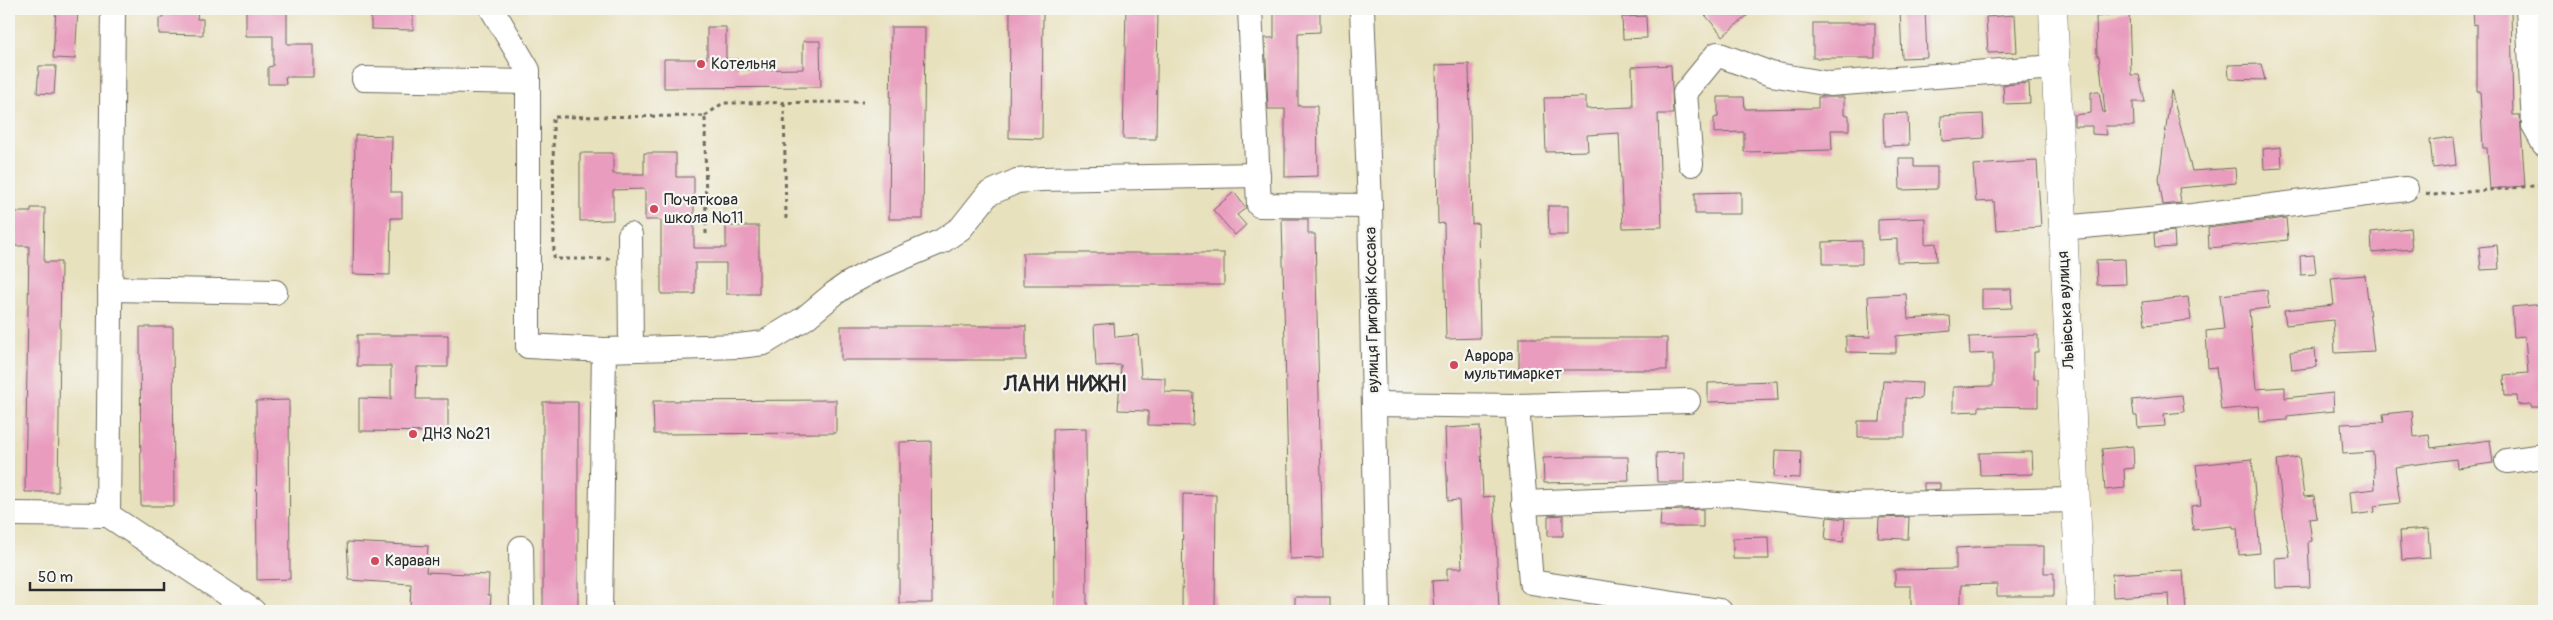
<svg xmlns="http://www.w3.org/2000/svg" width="2553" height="620" font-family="Pangolin,sans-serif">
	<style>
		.building { fill: #e99cbe }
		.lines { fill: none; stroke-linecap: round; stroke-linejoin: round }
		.minor-casing { stroke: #6d6b5e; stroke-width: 26 }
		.major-casing { stroke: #6d6b5e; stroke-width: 29 }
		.path { stroke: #6d6b5e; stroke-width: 3; stroke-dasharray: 4 4; stroke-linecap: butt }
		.minor { stroke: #fff; stroke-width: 24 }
		.major { stroke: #fff; stroke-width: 28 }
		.poi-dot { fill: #d1495b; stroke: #f6f6f2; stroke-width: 2 }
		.labels { text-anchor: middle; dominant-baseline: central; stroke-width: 4.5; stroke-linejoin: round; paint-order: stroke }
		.poi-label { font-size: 16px; fill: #2b2b2b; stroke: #f6f6f2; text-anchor: start }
		.street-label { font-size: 16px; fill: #2b2b2b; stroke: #f6f6f2 }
		.district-label { font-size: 21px; font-weight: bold; letter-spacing: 1px; fill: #2b2b2b; stroke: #f6f6f2 }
	</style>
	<rect width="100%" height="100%" fill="#f6f6f2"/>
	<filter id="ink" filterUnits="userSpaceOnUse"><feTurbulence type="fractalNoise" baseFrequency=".02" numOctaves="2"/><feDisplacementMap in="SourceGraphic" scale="10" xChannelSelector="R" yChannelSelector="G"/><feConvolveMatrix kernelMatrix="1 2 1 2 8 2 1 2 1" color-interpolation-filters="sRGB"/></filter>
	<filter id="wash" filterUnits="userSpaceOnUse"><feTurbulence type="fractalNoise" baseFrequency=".0096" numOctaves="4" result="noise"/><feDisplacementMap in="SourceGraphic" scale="20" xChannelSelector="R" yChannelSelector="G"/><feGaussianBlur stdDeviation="1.12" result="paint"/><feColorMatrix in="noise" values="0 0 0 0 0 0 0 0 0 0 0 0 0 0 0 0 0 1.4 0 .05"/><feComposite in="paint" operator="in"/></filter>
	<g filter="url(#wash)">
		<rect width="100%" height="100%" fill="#e8e1bd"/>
		<g id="blocks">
			<g class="building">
				<path d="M56,9H78L75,59L53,58Z"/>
				<path d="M164,9H198L197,19H203V35L159,34V18H163Z"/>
				<path d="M246,9H287V44H313V77H285L286,84H268V67L273,66V36H246Z"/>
				<path d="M378,9H406V12H413V30L371,29V11H378Z"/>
				<path d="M1010,9H1043L1042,139L1009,138Z"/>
				<path d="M1126,9H1158L1156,139H1123Z"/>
				<path d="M1274,9H1320V32L1298,33V106H1317L1318,176L1285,177V109H1268L1265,38H1274Z"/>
				<path d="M1700,9H1755L1723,36Z"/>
				<path d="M1900,9H1925L1927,57L1902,58Z"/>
				<path d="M2473,9H2511L2513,115H2520L2525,186L2490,189L2487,148H2483L2480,91H2477V24L2474,25Z"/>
				<path d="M2129,11L2131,75H2139L2145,102H2133L2134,126H2105L2107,135L2092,134V126H2074V115L2091,113V92H2099L2103,113L2105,112L2099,56H2097L2096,17Z"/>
				<path d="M2015,15L2017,52L1988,53L1986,17Z"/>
				<path d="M1646,16L1647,38L1623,39L1622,17Z"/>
				<rect x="1813" y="23" width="62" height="35"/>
				<path d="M707,27H726V59H738V70L803,69V41H820L821,87L664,88V59H707Z"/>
				<path d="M891,27H925L923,219H889Z"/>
				<path d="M1469,64L1472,224L1478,223L1480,338L1446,339L1444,223L1438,224L1436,65Z"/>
				<path d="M2261,64L2265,80L2229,79L2228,65Z"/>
				<path d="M1671,65L1673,114H1658L1662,227L1623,228L1619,133L1587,135L1588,151L1546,152L1544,98L1586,97V109L1633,107L1632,67Z"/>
				<path d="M39,66H56L54,94L37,93Z"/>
				<path d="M2029,83L2030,103L2004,104L2003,85Z"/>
				<path d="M2171,90L2192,171L2235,168L2236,183L2179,188L2181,203L2163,205L2159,179Z"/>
				<path d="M1718,97H1744L1745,109L1818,108V97H1844V115H1849V130H1831L1832,150L1744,152V132L1714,133V118L1718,117Z"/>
				<path d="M1908,113L1909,145L1884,146L1883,114Z"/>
				<path d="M1983,114L1984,138L1942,141L1941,116Z"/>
				<path d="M355,135L392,136L391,192H402V218H391L390,275L353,274Z"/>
				<path d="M2453,137L2456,165L2433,168L2430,140Z"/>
				<path d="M2281,147L2282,168L2264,169L2263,149Z"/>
				<path d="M580,153H613V174H644V153H676V177H694V248H726V226H759V294H726V263H695V294H661V220H645V189L613,190V220L580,221Z"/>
				<path d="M1899,158H1914V167H1937V189L1900,190Z"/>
				<path d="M2037,161L2041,227L1996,230L1994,201L1976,202L1973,165Z"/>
				<path d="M1234,192L1246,208L1237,215L1246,225L1235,235L1213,210Z"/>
				<path d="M1741,192V214H1695V193Z"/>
				<path d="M1548,206H1568V235H1549Z"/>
				<path d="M31,208H45L44,262H61L58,492H25L29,246H9V212H31Z"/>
				<path d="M1925,218V244L1936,243L1937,261L1897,262V239L1878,240V220Z"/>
				<path d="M2286,218L2288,240L2209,248L2208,228Z"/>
				<path d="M1282,219H1308V234H1315L1323,558L1290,559Z"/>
				<path d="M2410,228L2412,249L2372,253L2371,232Z"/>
				<path d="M2174,231L2175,247L2155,248L2154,233Z"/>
				<path d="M1862,241V264H1823V242Z"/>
				<path d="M2497,245L2499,269L2481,270L2479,247Z"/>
				<rect x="1023" y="253" width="201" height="32"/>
				<path d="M2314,255L2316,274L2301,275L2300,256Z"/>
				<path d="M2125,259L2126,284L2097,285L2096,260Z"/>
				<path d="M2365,275L2374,351L2335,353L2333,320L2286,325L2284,310L2334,305L2331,278Z"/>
				<path d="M1982,289H2011L2012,308L1982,309Z"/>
				<path d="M2267,290L2269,308L2249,310L2256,389L2285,387V398L2333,393L2334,411L2287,416V420L2260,422L2259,406L2221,410L2216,367L2208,368L2206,331L2224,329L2220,295Z"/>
				<path d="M1906,294L1908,319L1950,316L1951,331L1896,336V353L1846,352V336L1870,337L1868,296Z"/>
				<path d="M2188,297L2191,320L2145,325L2142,302Z"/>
				<path d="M2544,304V353H2541L2544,407H2531V404L2518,405L2517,396H2505L2504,375L2528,373L2525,336L2514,337L2512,307Z"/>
				<path d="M1114,323L1115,337L1138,335L1141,377L1165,378V392L1194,393L1193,426L1148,425V411L1118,410L1121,365L1096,366L1094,325Z"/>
				<rect x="841" y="326" width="185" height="34"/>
				<path d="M140,327H173L174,506H141Z"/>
				<path d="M357,335H448V367H417L416,399H448V432L359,431V398L391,399V366H357Z"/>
				<path d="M2038,335V352H2034V379H2038V407L1979,406V411L1953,412V387L1993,386V353L1970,354L1969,337Z"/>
				<rect x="1519" y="338" width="148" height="32"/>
				<path d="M2315,349L2317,367L2292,370L2290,352Z"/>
				<path d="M1777,381L1778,400L1708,402V383Z"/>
				<path d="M1883,381L1922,383L1921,399L1905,398V437H1858V421H1880Z"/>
				<path d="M2182,395L2184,412L2164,414L2165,426L2138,428L2137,416H2134L2132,400Z"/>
				<path d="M289,400L290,579L257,580L256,401Z"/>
				<path d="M836,400V433L654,434L653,401Z"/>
				<rect x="543" y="402" width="35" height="209"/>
				<path d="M2412,411L2414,437L2429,435L2431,448L2490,440L2493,463L2457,468L2456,459L2395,467L2400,503L2374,506L2375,512L2352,515L2350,492L2375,489L2373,452L2343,454L2341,424L2384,422L2383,414Z"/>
				<path d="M1480,426L1483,497L1494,496L1499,611H1434L1432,581L1447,580V568H1462L1459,500L1448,501L1445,428Z"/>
				<path d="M1086,428L1087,611H1054L1053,429Z"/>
				<path d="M931,441L932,603H899V442Z"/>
				<path d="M2133,446L2134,468L2124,469L2125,488L2105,490L2102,449Z"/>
				<path d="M1775,450L1801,451L1800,478L1774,477Z"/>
				<path d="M1684,452V482H1657L1656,453Z"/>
				<path d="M2032,452L2033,474L1980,475L1979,453Z"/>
				<path d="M1578,457H1628L1629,481L1544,483L1543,458Z"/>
				<path d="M2299,457L2304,497L2314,496L2317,518L2309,519L2312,541L2308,542L2310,587L2276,588L2275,558L2290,557L2284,522L2277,460Z"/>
				<path d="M2252,459L2260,553L2239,555L2237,528H2233V526L2193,530L2191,506L2201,505L2196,465Z"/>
				<path d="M1924,483H1940V489L1924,490Z"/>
				<path d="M1183,494L1216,495L1215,611H1182Z"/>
				<path d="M1703,509V527H1660L1661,511Z"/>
				<path d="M1563,515V536H1548V516Z"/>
				<path d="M1827,517L1845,519L1843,542L1825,540Z"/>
				<path d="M1909,517L1908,539L1878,538L1879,518Z"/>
				<path d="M2428,529L2430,558L2402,560L2400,531Z"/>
				<path d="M1768,537L1769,559H1733V538Z"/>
				<path d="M347,542L428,546L426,572L489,575L488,595H491L490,611L410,609L411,584L349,580Z"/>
				<path d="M1997,546H2044V573H2054V596H1997V584L1961,585V611L1911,610V586H1895V570L1956,569V548Z"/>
				<path d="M2183,570L2186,611H2170L2169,594L2113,597L2112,574Z"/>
				<rect x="1295" y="597" width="35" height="14"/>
			</g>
		</g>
	</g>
	<g filter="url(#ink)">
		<use href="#blocks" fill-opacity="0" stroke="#6d6b5e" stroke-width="1"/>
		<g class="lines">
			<defs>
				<g id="minor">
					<path d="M492,9L528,70V346L604,350"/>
					<path d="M1250,9L1259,205L1370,206"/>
					<path d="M1362,9L1370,206L1378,611"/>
					<path d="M2528,9L2534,126L2544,144"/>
					<path d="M364,79L528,82"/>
					<path d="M1691,164L1685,93L1717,54L1771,74L1830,84L2055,67"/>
					<path d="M2062,228L2192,216L2406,189"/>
					<path d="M630,235L631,349"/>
					<path d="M110,289L275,292"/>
					<path d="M1374,404L1517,406L1531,582L1720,611"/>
					<path d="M1517,406L1688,401"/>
					<path d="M2507,461L2544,456"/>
					<path d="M1524,503L1737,494L1847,505L2075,500"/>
					<path d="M9,514L108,515L253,611"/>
					<path d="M108,515L113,9"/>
					<path d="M521,548L522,611"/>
					<path d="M600,611L604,350L739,346L764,343L805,318L835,293L848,284L876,269L942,241L961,228L988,194L1017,181L1041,179L1258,175"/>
				</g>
				<path id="major" d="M2053,9L2081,611"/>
			</defs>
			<use href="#minor" class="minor-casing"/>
			<use href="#major" class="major-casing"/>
			<g class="path">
				<path d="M784,103L786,219"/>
				<path d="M705,116L723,103L863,102"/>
				<path d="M2426,193L2433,195L2544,185"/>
				<path d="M610,259H554L553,117L705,116L706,236"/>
			</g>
			<use href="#minor" class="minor"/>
			<use href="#major" class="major"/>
		</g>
	</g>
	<g class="poi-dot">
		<circle cx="701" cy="64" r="5"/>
		<circle cx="654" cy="209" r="5"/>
		<circle cx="1454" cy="365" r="5"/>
		<circle cx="413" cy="434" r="5"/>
		<circle cx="375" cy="561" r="5"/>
	</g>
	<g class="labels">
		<g class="poi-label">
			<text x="711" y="64">Котельня</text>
			<text x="664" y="200">Початкова<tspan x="664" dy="18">школа №11</tspan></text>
			<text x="1464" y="356">Аврора<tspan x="1464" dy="18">мультимаркет</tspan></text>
			<text x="423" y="434">ДНЗ №21</text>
			<text x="385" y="561">Караван</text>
		</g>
		<g class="street-label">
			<text transform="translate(1372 310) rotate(-91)">вулиця Григорія Коссака</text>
			<text transform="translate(2066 310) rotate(-93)">Львівська вулиця</text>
		</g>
		<g class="district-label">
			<text x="1066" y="384">ЛАНИ НИЖНІ</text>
		</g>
	</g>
	<rect width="2553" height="620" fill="none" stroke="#f6f6f2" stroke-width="30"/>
	<path d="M30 582v8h134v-8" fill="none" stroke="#2b2b2b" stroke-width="2.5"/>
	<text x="38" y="582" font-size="15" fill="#2b2b2b" stroke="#f6f6f2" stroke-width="4" paint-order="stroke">50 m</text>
</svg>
